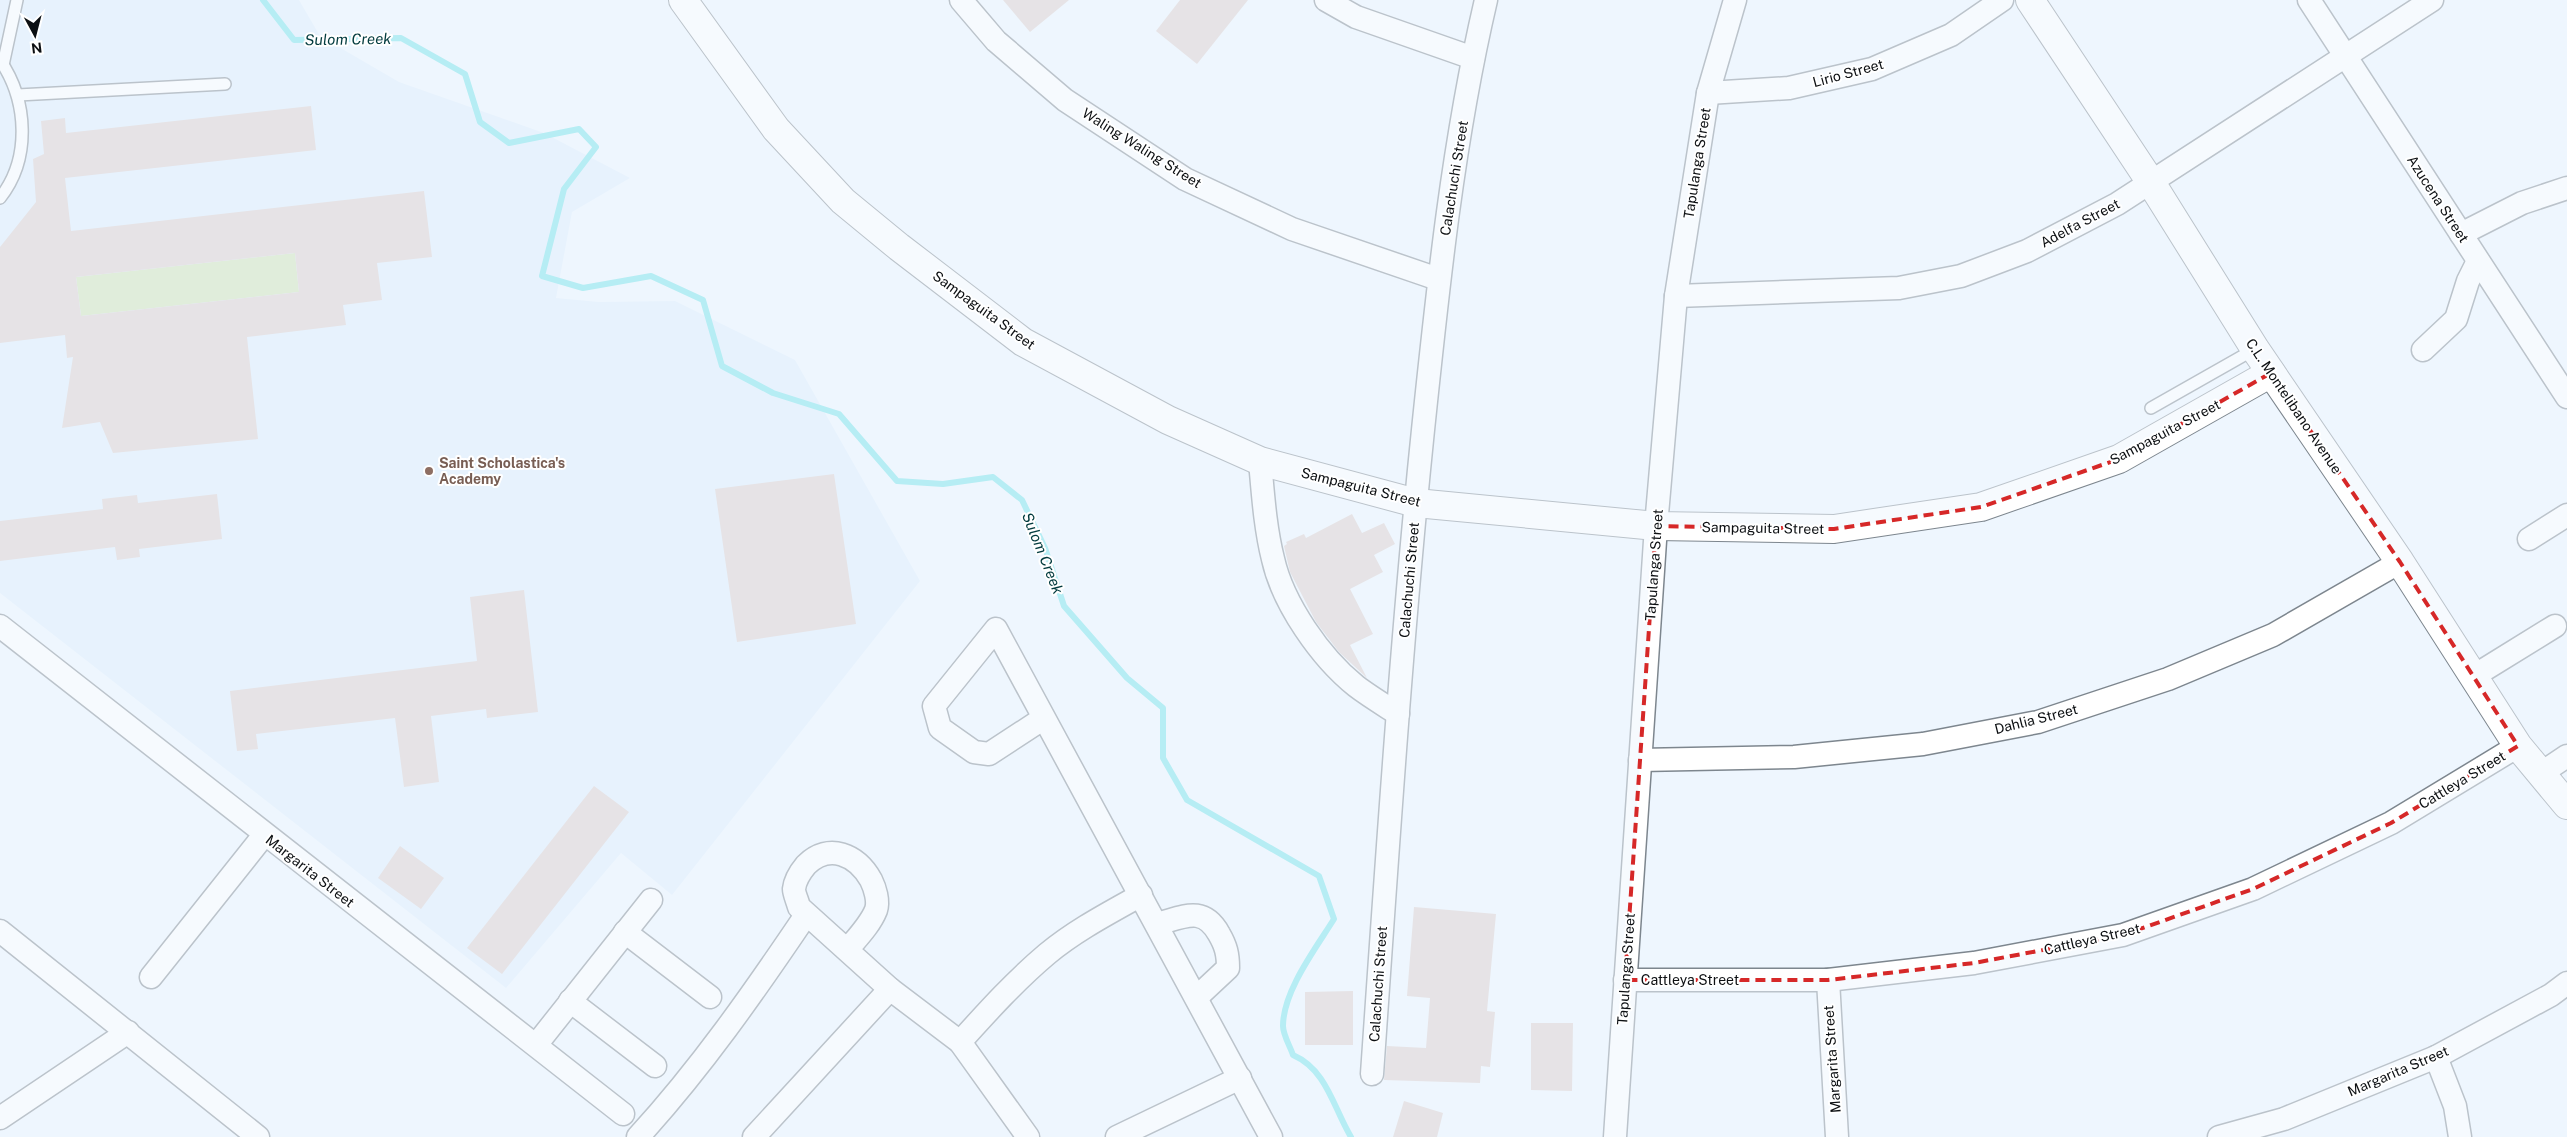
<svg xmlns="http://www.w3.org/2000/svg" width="2567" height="1137" font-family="'Public Sans',sans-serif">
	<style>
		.built { fill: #deeefd }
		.green { fill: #cfe2b1 }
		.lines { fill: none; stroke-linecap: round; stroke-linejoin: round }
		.stream { stroke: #71e2e8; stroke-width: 6 }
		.building { fill: #dbcdca; fill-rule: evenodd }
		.lane-casing { stroke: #7d868e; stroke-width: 14 }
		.street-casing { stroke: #7d868e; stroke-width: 25 }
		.secondary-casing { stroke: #7d868e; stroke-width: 30 }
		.lane { stroke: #fff; stroke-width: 11 }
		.street { stroke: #fff; stroke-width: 22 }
		.secondary { stroke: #fff; stroke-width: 28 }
		.marked { fill: none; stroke: #d62828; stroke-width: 4; stroke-dasharray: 10 6; stroke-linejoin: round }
		.education-dot { fill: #8d6e63; stroke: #fff; stroke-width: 2 }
		.labels { text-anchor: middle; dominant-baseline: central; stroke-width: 4; stroke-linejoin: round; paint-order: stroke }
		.street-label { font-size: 14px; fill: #0c0f12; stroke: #fff }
		.education-label { font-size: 14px; font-weight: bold; fill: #785e54; stroke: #fff; text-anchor: start }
		.water-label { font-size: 15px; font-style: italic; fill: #023b3e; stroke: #fff }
	</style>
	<rect width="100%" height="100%" fill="#eef6fe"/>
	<path class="built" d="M0,0H299L320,36L399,82L544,133L630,178L572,212L556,298L599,302L675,301L795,360L920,581L672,895L621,853L506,988L0,593Z"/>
	<path class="green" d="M295,253L299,292L81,316L76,277Z"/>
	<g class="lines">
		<path class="stream" d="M263,0L294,40L401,38L465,74L480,122L509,143L579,129L596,147L564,189L542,276L583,288L651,276L703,300L722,366L773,393L839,414L897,481L943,484L993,477L1022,500L1045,548L1064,606L1127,678L1163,708V758L1187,800L1319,876L1334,919C1316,948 1283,991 1283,1026C1283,1035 1290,1046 1293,1055C1327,1070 1333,1107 1351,1137"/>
	</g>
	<g class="building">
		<path d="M1003,0H1069L1030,32Z"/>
		<path d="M1180,0H1248L1197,64L1156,31Z"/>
		<path d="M311,106L316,150L65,178L71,231L424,191L432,257L377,263L382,300L343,305L346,325L247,337L258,439L113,453L100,422L62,428L73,357L67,358L65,335L0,343V247L36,202L33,159L44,154L41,121L65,118L66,133ZM295,253L299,292L81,316L76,277Z"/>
		<path d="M834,474L856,624L737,642L715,489Z"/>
		<path d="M217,494L222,539L139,549L140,557L117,560L115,547L0,561V521L103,509L102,499L137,495L138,503Z"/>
		<path d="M1352,514L1362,533L1384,523L1395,544L1374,555L1383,572L1350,589L1373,634L1350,645L1367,678L1339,652L1316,622L1290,572L1284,546L1287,544L1286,542L1304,534L1306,538Z"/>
		<path d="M524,590L538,712L487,718L486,709L431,716L439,782L404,787L395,718L256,734L258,749L237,751L230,691L477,661L470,597Z"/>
		<path d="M594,786L629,812L502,974L467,948Z"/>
		<path d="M400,846L444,878L421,909L378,878Z"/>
		<path d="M1414,907L1496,914L1487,1011L1495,1012L1490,1067L1481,1066L1480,1083L1384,1080L1387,1046L1426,1048L1430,998L1407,996Z"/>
		<path d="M1353,991V1045H1305V992Z"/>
		<path d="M1531,1023H1573L1572,1091L1531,1090Z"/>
		<path d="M1404,1101L1443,1113L1437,1137H1393Z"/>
	</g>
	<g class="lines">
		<defs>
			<g id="lane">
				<path d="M0,60C28,101 31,159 0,198"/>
				<path d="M3,65L17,0"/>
				<path d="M18,95L225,84"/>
				<path d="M2151,408L2255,349"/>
			</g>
			<g id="street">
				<path d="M961,0L996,41L1065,100L1185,179L1292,229L1438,279"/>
				<path d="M1326,0L1356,17L1473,58"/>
				<path d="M2309,0L2567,397"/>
				<path d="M1708,93L1789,88L1872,69L1951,35L2002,0"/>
				<path d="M2461,234L2522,203L2567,188"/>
				<path d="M1676,296L1899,288L1961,276L2027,251L2117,204L2432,0"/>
				<path d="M2423,350L2456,319L2468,281L2478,261"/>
				<path d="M1260,461C1263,494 1265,527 1273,559C1283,604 1321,658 1356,686C1369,696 1384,705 1398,714"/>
				<path d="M2529,539L2567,515"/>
				<path d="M0,626L623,1114"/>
				<path d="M2474,676L2555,626"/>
				<path d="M1044,718L989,754L974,752L940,728L934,706L996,629L1271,1137"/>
				<path d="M1640,760L1794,757L1923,744L2038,722L2168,679L2273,635L2400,562"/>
				<path d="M2540,774L2567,756"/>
				<path d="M1157,924C1184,917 1203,905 1219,934C1226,946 1228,954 1228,968L1197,997"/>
				<path d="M0,931L258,1137"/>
				<path d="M625,932L710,997"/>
				<path d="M847,950C857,938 870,925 876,910C879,901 875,888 871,880C857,855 829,842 806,865C801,871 795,880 794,889C794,894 798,902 799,907L890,989"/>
				<path d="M151,977L264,835"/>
				<path d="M1625,980H1828L1974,963L2123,935L2253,889L2391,823L2518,746"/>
				<path d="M1828,980L1837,1137"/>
				<path d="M570,1001L655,1066"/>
				<path d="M960,1042C988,1011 1015,981 1047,954C1076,930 1109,913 1141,895"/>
				<path d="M536,1045L651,900"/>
				<path d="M2436,1057L2455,1106L2460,1137"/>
				<path d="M1372,1074C1387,859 1401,644 1423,430C1438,286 1453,141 1486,0"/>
				<path d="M0,1118L128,1032"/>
				<path d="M638,1137C701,1068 754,992 806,915"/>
				<path d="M754,1137L890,989L960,1042L1028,1137"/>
				<path d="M1117,1137L1240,1078"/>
				<path d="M1615,1137L1656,526L1676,296L1708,93L1735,0"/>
				<path d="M2219,1137L2284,1119L2436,1057L2551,995L2567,983"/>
			</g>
			<g id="secondary">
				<path d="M683,0L776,129L843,201L899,247L1023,342L1168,420L1260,461L1416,503L1656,526L1834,529L1981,507L2119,459L2271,373"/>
				<path d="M2030,0L2150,181L2255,349L2400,562L2518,746L2567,805"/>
			</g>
		</defs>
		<use href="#lane" class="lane-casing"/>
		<use href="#street" class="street-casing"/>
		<use href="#secondary" class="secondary-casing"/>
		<use href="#lane" class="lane"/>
		<use href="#street" class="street"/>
		<use href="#secondary" class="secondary"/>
	</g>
	<path d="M0 0H2567V1137H0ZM2271,373L2400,562L2518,746L2391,823L2253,889L2123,935L1974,963L1828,980H1625L1656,526L1834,529L1981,507L2119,459Z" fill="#eef6fe" fill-opacity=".55" fill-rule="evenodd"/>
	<path class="marked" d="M2271,373L2400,562L2518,746L2391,823L2253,889L2123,935L1974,963L1828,980H1625L1656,526L1834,529L1981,507L2119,459Z"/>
	<circle class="education-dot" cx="429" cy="471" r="5"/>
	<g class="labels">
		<g class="street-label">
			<text transform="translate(1848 73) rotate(-15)">Lirio Street</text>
			<text transform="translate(1142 148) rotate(32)">Waling Waling Street</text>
			<text transform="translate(1697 163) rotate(-81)">Tapulanga Street</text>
			<text transform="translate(1454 178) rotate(-81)">Calachuchi Street</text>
			<text transform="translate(2438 199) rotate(57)">Azucena Street</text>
			<text transform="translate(2080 223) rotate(-28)">Adelfa Street</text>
			<text transform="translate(984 310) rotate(36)">Sampaguita Street</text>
			<text transform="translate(2294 406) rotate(56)">C.L. Montelibano Avenue</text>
			<text transform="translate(2165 432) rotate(-28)">Sampaguita Street</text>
			<text transform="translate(1361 487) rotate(14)">Sampaguita Street</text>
			<text transform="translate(1763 528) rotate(1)">Sampaguita Street</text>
			<text transform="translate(1654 565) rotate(-86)">Tapulanga Street</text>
			<text transform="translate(1409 580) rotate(-85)">Calachuchi Street</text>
			<text transform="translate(2036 719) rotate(-14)">Dahlia Street</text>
			<text transform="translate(2462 780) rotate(-31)">Cattleya Street</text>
			<text transform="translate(310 871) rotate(38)">Margarita Street</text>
			<text transform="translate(2092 939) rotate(-13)">Cattleya Street</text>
			<text transform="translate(1626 969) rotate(-86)">Tapulanga Street</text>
			<text x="1690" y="980">Cattleya Street</text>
			<text transform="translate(1378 984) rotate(-86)">Calachuchi Street</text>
			<text transform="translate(1832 1059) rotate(-94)">Margarita Street</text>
			<text transform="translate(2398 1071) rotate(-23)">Margarita Street</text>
		</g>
		<g class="education-label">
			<text x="439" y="463">Saint Scholastica's<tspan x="439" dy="16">Academy</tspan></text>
		</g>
		<g class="water-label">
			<text transform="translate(348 39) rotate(-1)">Sulom Creek</text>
			<text transform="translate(1043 553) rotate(68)">Sulom Creek</text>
		</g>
	</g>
	<g transform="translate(35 35) rotate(173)" stroke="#ffffff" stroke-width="4" paint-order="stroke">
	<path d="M0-4L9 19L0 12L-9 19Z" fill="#0c0f12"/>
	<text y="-8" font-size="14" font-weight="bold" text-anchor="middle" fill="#0c0f12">N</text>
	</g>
</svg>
